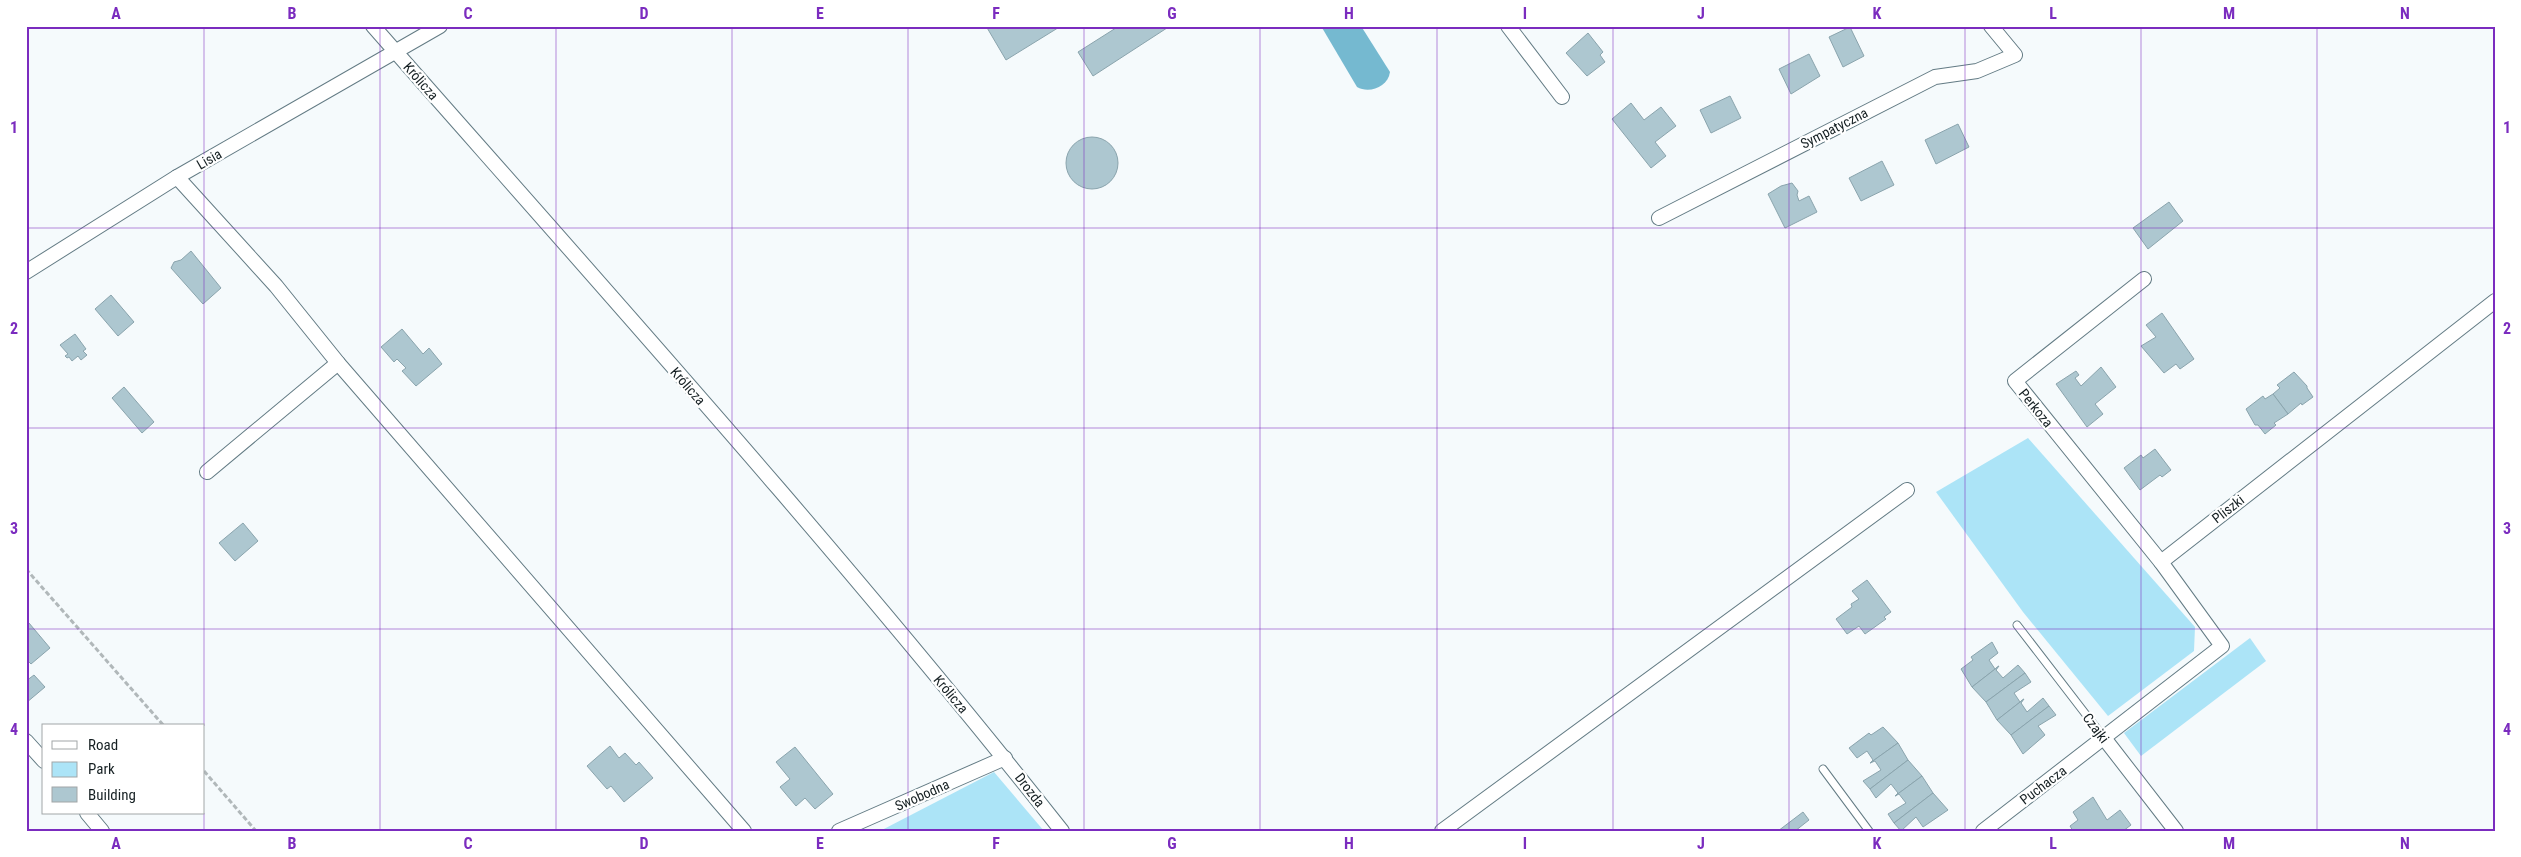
<svg xmlns="http://www.w3.org/2000/svg" width="2521" height="857" font-family="'Roboto Condensed',sans-serif">
	<style>
		.green { fill: #ace4f7 }
		.water { fill: #75b9d0 }
		.building { fill: #adc7d0; stroke: #8aa4ad }
		.lines { fill: none; stroke-linecap: round; stroke-linejoin: round }
		.lane-casing { stroke: #637b84; stroke-width: 9 }
		.street-casing { stroke: #637b84; stroke-width: 16 }
		.path { stroke: #b1b8ba; stroke-width: 3; stroke-dasharray: 5 2.5; stroke-linecap: butt }
		.lane { stroke: #fff; stroke-width: 7 }
		.street { stroke: #fff; stroke-width: 14 }
		.grid { fill: none; stroke: #7b2cbf; stroke-width: 1; stroke-opacity: 0.55 }
		.labels { text-anchor: middle; dominant-baseline: central; stroke-width: 4.5; stroke-linejoin: round; paint-order: stroke }
		.street-label { font-size: 14px; fill: #162023; stroke: #fff }
		.neatline { fill: none; stroke: #7b2cbf; stroke-width: 2 }
		.grid-label { font-size: 16px; text-anchor: middle; font-weight: bold; fill: #7b2cbf }
	</style>
	<rect width="100%" height="100%" fill="#f5fafc"/>
	<g class="green">
		<path d="M2028,438L2195,627L2194,651L2108,716L2023,612L1936,492Z"/>
		<path d="M2250,638L2266,661L2141,756L2124,733Z"/>
		<path d="M994,772L1044,831H880Z"/>
	</g>
	<path class="water" d="M1321,26H1361L1390,72C1388,87 1369,94 1357,87Z"/>
	<g class="building">
		<path d="M986,26H1061L1006,60Z"/>
		<path d="M1119,26H1170L1093,76L1078,52Z"/>
		<path d="M1850,27L1864,56L1843,67L1829,37Z"/>
		<path d="M1588,33L1603,52L1600,55L1605,62L1587,76L1566,53Z"/>
		<path d="M1809,54L1820,76L1791,94L1779,69Z"/>
		<path d="M1730,96L1741,118L1711,133L1700,110Z"/>
		<path d="M1631,103L1644,120L1661,107L1676,126L1655,142L1666,156L1651,168L1612,119Z"/>
		<path d="M1958,124L1969,147L1936,164L1925,140Z"/>
		<circle cx="1092" cy="163" r="26"/>
		<path d="M1882,161L1894,185L1861,201L1849,178Z"/>
		<path d="M1792,183L1798,191L1797,195L1799,201L1809,196L1817,212L1785,228L1768,194L1781,186Z"/>
		<path d="M2169,202L2183,221L2148,249L2133,228Z"/>
		<path d="M191,251L221,288L203,304L171,268L174,262L181,260Z"/>
		<path d="M111,295L134,322L118,336L95,309Z"/>
		<path d="M2162,313L2194,359L2180,369L2176,364L2164,373L2141,346L2156,337L2146,325Z"/>
		<path d="M402,329L423,354L429,348L442,364L416,386L402,371L406,368L397,359L394,362L381,347Z"/>
		<path d="M75,334L86,349L83,351L87,355L81,360L78,356L72,361L69,357L67,358L65,356L68,354L60,345Z"/>
		<path d="M2101,367L2116,387L2095,404L2103,414L2087,427L2056,384L2076,371L2079,375L2075,378L2081,386Z"/>
		<path d="M2294,372L2307,386V388L2313,397L2302,405L2301,403L2288,414L2273,394L2280,388L2277,385Z"/>
		<path d="M124,387L154,422L142,433L112,398Z"/>
		<path d="M2273,394L2288,414L2274,423L2276,425L2265,434L2258,425H2255L2246,409L2263,396L2265,399Z"/>
		<path d="M2155,449L2171,470L2162,477L2160,475L2140,490L2124,468L2141,455L2143,458Z"/>
		<path d="M243,523L258,541L235,561L219,543Z"/>
		<path d="M1867,580L1891,612L1884,617L1886,619L1865,634L1859,626L1847,634L1836,619L1852,607L1851,604L1859,599L1852,591Z"/>
		<path d="M29,623L50,648L31,664L26,659V626Z"/>
		<path d="M1992,642L1998,653L1989,660L1995,669L1999,666L1972,687L1961,669L1973,660L1971,657Z"/>
		<path d="M2018,665L2025,673L1986,702L1972,687L1999,666L1996,670L2003,678Z"/>
		<path d="M2025,673L2031,682L2014,693L2020,702L2024,699L1997,720L1986,702Z"/>
		<path d="M34,675L45,687L26,703V681Z"/>
		<path d="M2043,698L2049,706L2011,735L1997,720L2024,699L2021,703L2027,712Z"/>
		<path d="M2049,706L2056,715L2038,726L2045,735L2023,754L2011,735Z"/>
		<path d="M1883,727L1898,743L1870,763L1873,760L1867,751L1857,758L1849,748L1869,733L1871,735Z"/>
		<path d="M1898,743L1908,760L1870,789L1863,781L1881,770L1875,761L1870,763Z"/>
		<path d="M610,746L619,758L625,753L636,765L639,762L653,778L624,802L611,786L607,789L587,766Z"/>
		<path d="M795,747L833,794L815,809L805,798L796,806L780,787L790,779L776,762Z"/>
		<path d="M1908,760L1922,776L1895,796L1898,793L1891,784L1876,798L1870,789Z"/>
		<path d="M1922,776L1933,793L1894,823L1888,814L1906,803L1899,794L1895,796Z"/>
		<path d="M1933,793L1948,810L1923,827L1916,817L1901,831L1894,823Z"/>
		<path d="M2093,797L2107,820L2120,810L2131,825L2123,831H2073L2070,826L2078,820L2073,812Z"/>
		<path d="M1803,812L1809,820L1795,831H1778Z"/>
	</g>
	<g class="lines">
		<defs>
			<g id="lane">
				<path d="M2017,625L2104,738"/>
				<path d="M1823,769L1869,831"/>
			</g>
			<g id="street">
				<path d="M373,26C606,291 843,554 1062,831"/>
				<path d="M1508,26L1562,97"/>
				<path d="M177,177L276,286L338,363L744,831"/>
				<path d="M1659,218L1935,77L1977,71L2015,55L1991,26"/>
				<path d="M26,272L177,177L440,26"/>
				<path d="M2144,279L2015,381L2161,562"/>
				<path d="M207,472L338,363"/>
				<path d="M2104,738L2176,831"/>
				<path d="M26,741L44,761"/>
				<path d="M87,813L102,831"/>
				<path d="M839,831L1005,758"/>
				<path d="M1442,831L1907,490"/>
				<path d="M1983,831L2222,646L2161,562L2495,301"/>
			</g>
		</defs>
		<use href="#lane" class="lane-casing"/>
		<use href="#street" class="street-casing"/>
		<g class="path">
			<path d="M26,569L164,726"/>
			<path d="M204,771L256,831"/>
		</g>
		<use href="#lane" class="lane"/>
		<use href="#street" class="street"/>
	</g>
	<path class="grid" d="M204,26V726M380,26V831M556,26V831M732,26V831M908,26V831M1084,26V831M1260,26V831M1437,26V831M1613,26V831M1789,26V831M1965,26V831M2141,26V831M2317,26V831M26,228H2495M26,428H2495M26,629H2495M204,813V831"/>
	<g class="labels">
		<g class="street-label">
			<text transform="translate(421 81) rotate(49)">Królicza</text>
			<text transform="translate(1834 128) rotate(-27)">Sympatyczna</text>
			<text transform="translate(209 159) rotate(-30)">Lisia</text>
			<text transform="translate(688 386) rotate(49)">Królicza</text>
			<text transform="translate(2036 408) rotate(51)">Perkoza</text>
			<text transform="translate(2228 509) rotate(-38)">Pliszki</text>
			<text transform="translate(951 694) rotate(50)">Królicza</text>
			<text transform="translate(2096 728) rotate(53)">Czajki</text>
			<text transform="translate(2043 785) rotate(-37)">Puchacza</text>
			<text transform="translate(1030 790) rotate(52)">Drozda</text>
			<text transform="translate(922 795) rotate(-24)">Swobodna</text>
		</g>
	</g>
	<rect width="2521" height="857" fill="none" stroke="#ffffff" stroke-width="55"/>
	<rect x="42" y="724" width="162" height="90" fill="#ffffff" stroke="#a2a6a7"/>
	<rect x="52" y="741" width="25" height="8" fill="#ffffff" stroke="#a2a6a7"/>
	<text x="88" y="750" font-size="15" fill="#162023">Road</text>
	<rect x="52" y="762" width="25" height="15" fill="#ace4f7" stroke="#a2a6a7"/>
	<text x="88" y="774" font-size="15" fill="#162023">Park</text>
	<rect x="52" y="787" width="25" height="15" fill="#adc7d0" stroke="#a2a6a7"/>
	<text x="88" y="800" font-size="15" fill="#162023">Building</text>
	<rect x="28" y="28" width="2466" height="802" class="neatline"/>
	<g class="grid-label">
		<text x="116" y="19">A</text>
		<text x="292" y="19">B</text>
		<text x="468" y="19">C</text>
		<text x="644" y="19">D</text>
		<text x="820" y="19">E</text>
		<text x="996" y="19">F</text>
		<text x="1172" y="19">G</text>
		<text x="1349" y="19">H</text>
		<text x="1525" y="19">I</text>
		<text x="1701" y="19">J</text>
		<text x="1877" y="19">K</text>
		<text x="2053" y="19">L</text>
		<text x="2229" y="19">M</text>
		<text x="2405" y="19">N</text>
		<text x="14" y="133">1</text>
		<text x="2507" y="133">1</text>
		<text x="14" y="334">2</text>
		<text x="2507" y="334">2</text>
		<text x="14" y="534">3</text>
		<text x="2507" y="534">3</text>
		<text x="14" y="735">4</text>
		<text x="2507" y="735">4</text>
		<text x="116" y="849">A</text>
		<text x="292" y="849">B</text>
		<text x="468" y="849">C</text>
		<text x="644" y="849">D</text>
		<text x="820" y="849">E</text>
		<text x="996" y="849">F</text>
		<text x="1172" y="849">G</text>
		<text x="1349" y="849">H</text>
		<text x="1525" y="849">I</text>
		<text x="1701" y="849">J</text>
		<text x="1877" y="849">K</text>
		<text x="2053" y="849">L</text>
		<text x="2229" y="849">M</text>
		<text x="2405" y="849">N</text>
	</g>
</svg>
